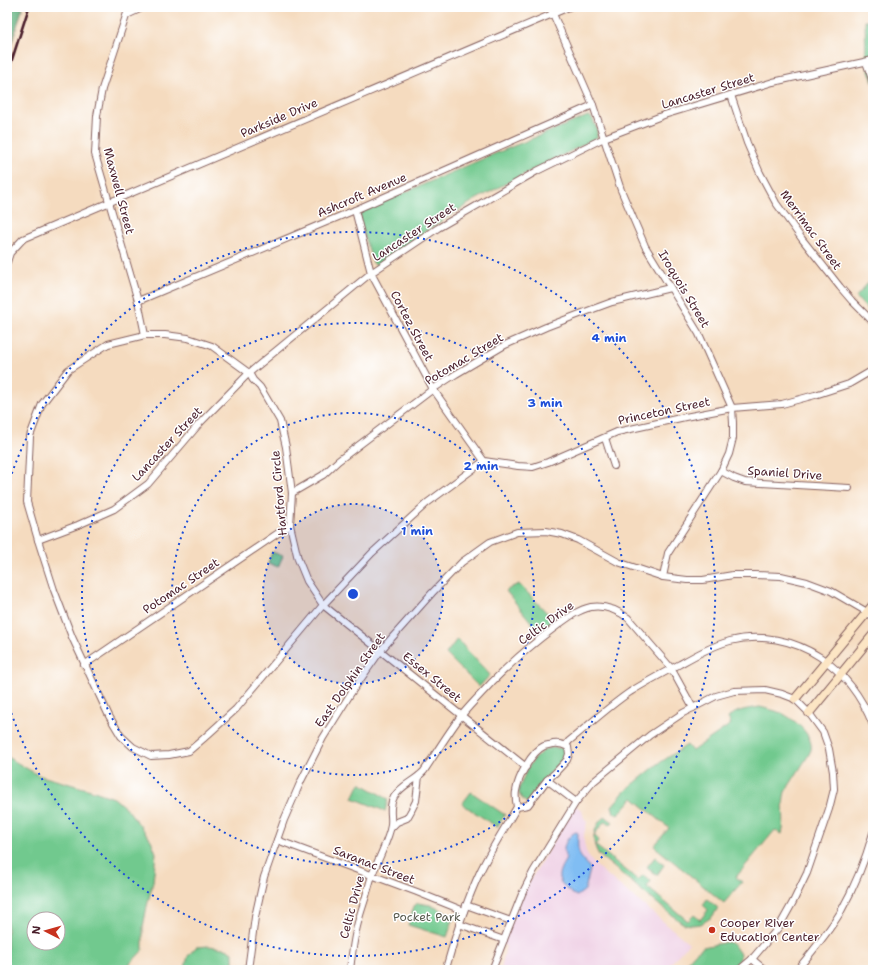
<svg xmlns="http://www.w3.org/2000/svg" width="880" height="977" font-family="'Shantell Sans',sans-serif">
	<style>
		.built { fill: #efd0e5 }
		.green { fill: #71c98e; stroke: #5e745c; fill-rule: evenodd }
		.forest { fill: #5cad79; stroke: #536652 }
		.water { fill: #80bdf3; stroke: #656e8f }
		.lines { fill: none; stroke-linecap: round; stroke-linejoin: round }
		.stream { stroke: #80bdf3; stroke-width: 2.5 }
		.street-casing { stroke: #86615f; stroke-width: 8 }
		.secondary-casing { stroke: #86615f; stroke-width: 10 }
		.street { stroke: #fff; stroke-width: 6 }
		.secondary { stroke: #fce5c4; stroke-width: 8 }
		.rail { stroke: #4a1f2b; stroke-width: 2.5 }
		.ring { fill: none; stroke: #1d4ed8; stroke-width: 2; stroke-dasharray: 2 4 }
		.poi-dot { fill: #c8321e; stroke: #fff; stroke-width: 1.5 }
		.labels { text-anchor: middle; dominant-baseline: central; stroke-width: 3; stroke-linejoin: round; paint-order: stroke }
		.street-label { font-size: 12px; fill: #4a1f2b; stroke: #fff }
		.park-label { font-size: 12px; fill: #585a4e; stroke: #fff }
		.poi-label { font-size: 12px; fill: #4a1f2b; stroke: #fff; text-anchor: start }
		.centre { fill: #1d4ed8; stroke: #fff; stroke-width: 2 }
		.ring-label { font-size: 12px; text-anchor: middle; font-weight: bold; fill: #1d4ed8; stroke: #fff; stroke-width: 3; stroke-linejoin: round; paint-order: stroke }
	</style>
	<rect width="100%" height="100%" fill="#fff"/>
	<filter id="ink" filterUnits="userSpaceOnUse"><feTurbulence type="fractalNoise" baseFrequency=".025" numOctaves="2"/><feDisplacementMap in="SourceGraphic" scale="8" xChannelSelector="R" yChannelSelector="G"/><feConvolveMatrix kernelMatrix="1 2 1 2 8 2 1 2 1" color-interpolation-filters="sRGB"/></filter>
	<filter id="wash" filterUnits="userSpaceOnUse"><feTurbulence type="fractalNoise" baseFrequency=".012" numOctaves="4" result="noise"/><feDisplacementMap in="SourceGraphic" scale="16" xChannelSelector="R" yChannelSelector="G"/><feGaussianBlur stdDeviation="0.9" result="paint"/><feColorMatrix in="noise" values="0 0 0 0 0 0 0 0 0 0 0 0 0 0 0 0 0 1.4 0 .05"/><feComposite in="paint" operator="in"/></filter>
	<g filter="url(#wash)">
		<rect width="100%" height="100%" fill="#f5dbbf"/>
		<path class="built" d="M575,805L582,811L584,818L587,822L584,834V842L586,851L590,859L596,866L689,943L665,970H501L506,946L502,944L522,894Z"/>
		<g class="green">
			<path d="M865,20H873V82L866,62Z"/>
			<path d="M588,116L592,118L597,129V138C557,158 515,178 475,200C441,220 408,243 376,265L373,263L360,224V212L362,211L494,154Z"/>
			<path d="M873,277V316L856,297Z"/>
			<path d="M272,552L283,556L278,567L268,563Z"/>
			<path d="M519,584L554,620L539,632L506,591L512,587Z"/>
			<path d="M457,639L490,675L479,687L446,654Z"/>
			<path d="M760,707C767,709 774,710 781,713C793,718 814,735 811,750C810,752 809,754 808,756L785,792C781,806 786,820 782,834L775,830L736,877L742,882L724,903L654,846L669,828L633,798L618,815L614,813L612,806L625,791L658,764L687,745L692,751L731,724L728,718C737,709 749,709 760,707Z"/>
			<path d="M548,748H564L566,751V756L538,786L527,803C523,800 518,795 519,790C519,788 520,786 521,784C526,769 534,755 548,748Z"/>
			<path d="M7,754L9,758L38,775L94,791L114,798L128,810L151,840L156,853L153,882L147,906L143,927V950L124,970H7ZM34,919H58V943H34Z"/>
			<path d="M360,783L388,799L385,811L353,798Z"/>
			<path d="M471,792L505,815L497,827L462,804Z"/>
			<path d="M606,817L613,822L610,825L605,821L594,835L599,840L595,845L638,880L643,875L651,881L647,887L688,921L694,915L700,920L708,910L703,905L707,899L718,908L712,917L701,924L692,925L684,924L678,920L664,909L599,855C593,845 592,836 597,826C599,822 601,818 606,817Z"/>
			<path d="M655,857L664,865L657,875L647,867Z"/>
			<path d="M418,903L430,905L452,915L454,917L447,937L408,925L414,906Z"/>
			<path d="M727,942L733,944L740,954V959L735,966L731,970H680L695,953L703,947Z"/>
			<path d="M209,946L223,948L233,952V970H185V968L188,956L196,947Z"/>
		</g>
		<path class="forest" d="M7,7H23L7,58Z"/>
		<path class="water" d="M576,832L578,833C578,840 577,847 579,853C581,860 589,863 590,870L585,890L577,896C572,895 560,884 559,878C558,872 563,864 566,859C565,856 564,852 564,849C564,843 570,834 576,832Z"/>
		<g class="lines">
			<path class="stream" d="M7,962L11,970"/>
		</g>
	</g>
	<g filter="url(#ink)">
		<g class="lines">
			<defs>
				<g id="street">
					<path d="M129,7L102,89L97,116L95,154L138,301L145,335"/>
					<path d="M550,7L593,105L621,190L645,246L699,334L732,408L733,423V438L729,454L721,471L668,553L663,577"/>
					<path d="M127,15L144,7"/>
					<path d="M866,62L873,82"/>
					<path d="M731,95L747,143L760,173L776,203L802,239L840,287L852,301L873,322"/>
					<path d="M355,210L371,273L433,389L484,461"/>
					<path d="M7,262L10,253L23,239L569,7"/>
					<path d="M138,301L355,210L593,105"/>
					<path d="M145,335H165L188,338L212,346L249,373L253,380L260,387L280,421L286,447L292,493L290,525L298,559L307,581L323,605L236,709L203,739L189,751L169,755L151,756L133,747L121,736L109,716L72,637L54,590L38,540L27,502L30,436L42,404L68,370L108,344Z"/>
					<path d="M605,438L614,466"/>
					<path d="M721,471L734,478L745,482L849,488"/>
					<path d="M292,493L323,475L338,461L433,389L456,374L505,345L546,327L593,309L612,302L670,288"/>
					<path d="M38,540L78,525L114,509L148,484L200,423L249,373L371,273L438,228L537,171L604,138L664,115L773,82L873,60"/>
					<path d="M84,665L290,525"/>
					<path d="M566,745L569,741C589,725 608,707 630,692C646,682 663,673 680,664C696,655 712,646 730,641C760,633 794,640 820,657C844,673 862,698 873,725"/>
					<path d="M526,767L323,605L372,553L427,503L484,461L518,466L533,467L548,462L617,432L685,417L732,408L782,404L815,395L849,384L873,370"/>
					<path d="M547,780L576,802"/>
					<path d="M391,828L397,822L407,818L411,811L416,801L419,776"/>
					<path d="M277,840L417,892L464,911"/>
					<path d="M466,905L511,921"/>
					<path d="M459,924L504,940"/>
					<path d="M752,959L765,970"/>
					<path d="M248,970L255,917L264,877L284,820L301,781L323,738L351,693L381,650L432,593L462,562L490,542L517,532L546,531L562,534L578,540L618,562L663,577L687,580H703L733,575H754L781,576L807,582L831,591L867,612L873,617"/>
					<path d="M350,970C352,953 354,935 359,919C361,911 364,903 366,896C368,889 370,882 372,875C378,860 386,845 390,830C394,818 387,810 394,797C402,784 414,782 424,771C436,753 448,733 461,716C471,704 482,693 492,682C511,663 532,644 554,628C565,620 577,610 591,607C604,605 617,610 628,618L671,668L693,708"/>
					<path d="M446,970L447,965C456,933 466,902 480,872C491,849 505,828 517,807C516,802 515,796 516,791C518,778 531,752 544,746C546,745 550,745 553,744C559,743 563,744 568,747L569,754L567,760L555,773L547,780L528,805L517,807"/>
					<path d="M492,970L522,894L533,872L576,802L593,782L650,735L683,713L716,696L734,691L765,690L782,694L795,699L809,713L823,732L829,749L833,772L834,789L829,809L807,873L793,902L779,927L752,959L739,970"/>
					<path d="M797,970C812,952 828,933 840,913C854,888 865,861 873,833"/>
				</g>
				<g id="secondary">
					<path d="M795,699L873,605"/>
					<path d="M809,713L873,635"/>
				</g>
			</defs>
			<use href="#street" class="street-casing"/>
			<use href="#secondary" class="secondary-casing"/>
			<use href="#street" class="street"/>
			<use href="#secondary" class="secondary"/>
			<path class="rail" d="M7,75L29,7"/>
		</g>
	</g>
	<circle cx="353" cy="594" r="90" fill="#1d4ed8" fill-opacity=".12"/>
	<g class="ring">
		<circle cx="353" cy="594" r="90"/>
		<circle cx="353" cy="594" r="181"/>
		<circle cx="353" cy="594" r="271"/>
		<path d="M8 485A362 362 0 1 1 8 703"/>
	</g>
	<circle class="poi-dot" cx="712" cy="930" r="4"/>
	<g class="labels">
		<g class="street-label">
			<text transform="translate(708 91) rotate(-17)">Lancaster Street</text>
			<text transform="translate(279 118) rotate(-23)">Parkside Drive</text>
			<text transform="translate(119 191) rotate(75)">Maxwell Street</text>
			<text transform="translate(362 195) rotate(-23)">Ashcroft Avenue</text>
			<text transform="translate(811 230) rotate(54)">Merrimac Street</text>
			<text transform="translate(414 232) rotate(-33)">Lancaster Street</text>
			<text transform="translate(684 289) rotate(59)">Iroquois Street</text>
			<text transform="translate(412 326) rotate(62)">Cortez Street</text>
			<text transform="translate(464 359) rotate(-31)">Potomac Street</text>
			<text transform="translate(664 411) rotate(-12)">Princeton Street</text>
			<text transform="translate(167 444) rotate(-47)">Lancaster Street</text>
			<text transform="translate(785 473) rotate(4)">Spaniel Drive</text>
			<text transform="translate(279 493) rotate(-95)">Hartford Circle</text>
			<text transform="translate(181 586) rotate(-34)">Potomac Street</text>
			<text transform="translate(546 623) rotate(-36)">Celtic Drive</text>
			<text transform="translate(432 677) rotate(39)">Essex Street</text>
			<text transform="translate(350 680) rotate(-55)">East Dolphin Street</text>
			<text transform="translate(374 865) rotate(21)">Saranac Street</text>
			<text transform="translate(352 907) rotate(-75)">Celtic Drive</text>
		</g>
		<g class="park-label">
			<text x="427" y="917">Pocket Park</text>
		</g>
		<g class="poi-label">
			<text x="720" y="923">Cooper River<tspan x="720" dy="14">Education Center</tspan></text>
		</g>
	</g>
	<circle cx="353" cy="594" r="6" class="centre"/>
	<g class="ring-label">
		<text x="609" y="342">4 min</text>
		<text x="545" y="407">3 min</text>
		<text x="481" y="470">2 min</text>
		<text x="417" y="535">1 min</text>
	</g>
	<rect width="880" height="977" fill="none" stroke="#fff" stroke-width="24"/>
	<g transform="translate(46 931) rotate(276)"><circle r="19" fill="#ffffff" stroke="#b7a5aa"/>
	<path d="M0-3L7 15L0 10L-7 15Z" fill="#c8321e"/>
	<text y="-6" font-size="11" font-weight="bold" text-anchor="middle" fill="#4a1f2b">N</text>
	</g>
</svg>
